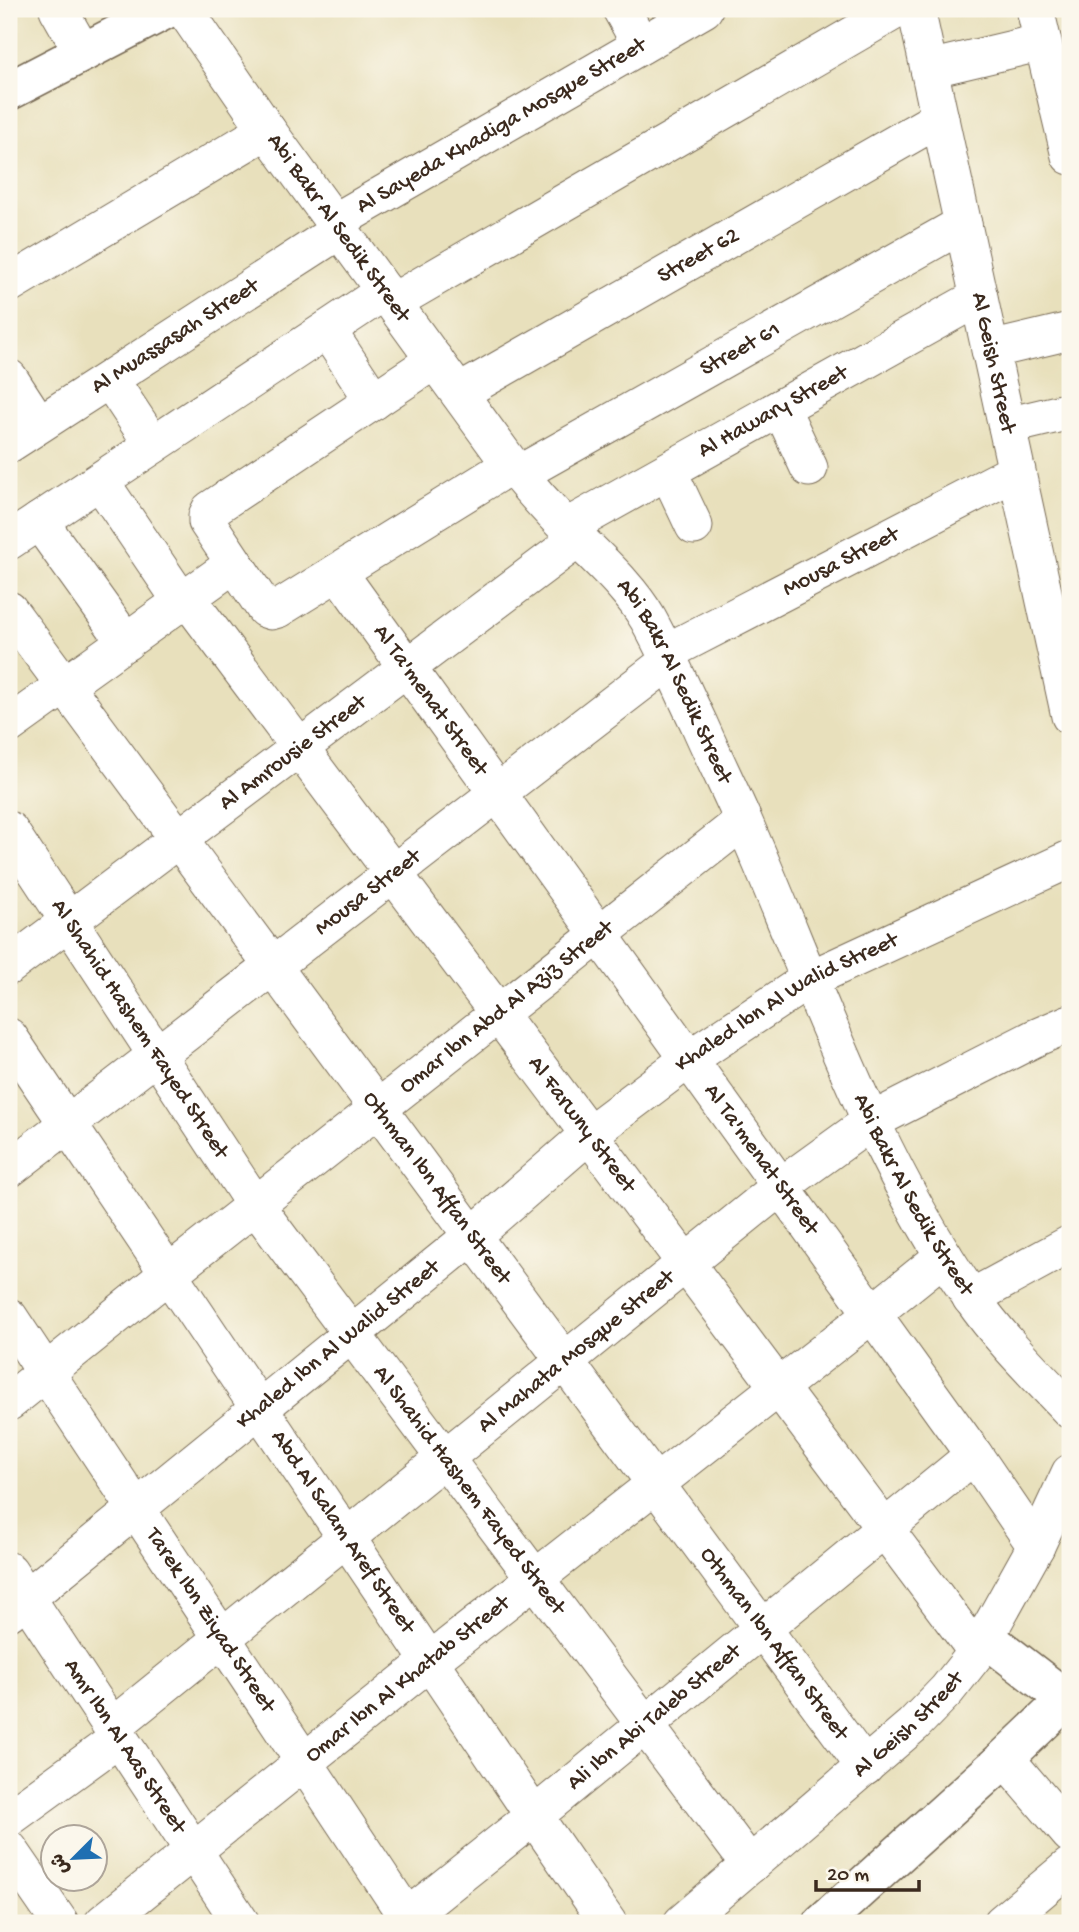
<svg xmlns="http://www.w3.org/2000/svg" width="1079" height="1932" font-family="'Gochi Hand','Playpen Sans Arabic',sans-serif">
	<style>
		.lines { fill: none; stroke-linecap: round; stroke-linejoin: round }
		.street-casing { stroke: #786a55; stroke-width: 39 }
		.secondary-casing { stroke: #786a55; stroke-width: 41 }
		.street { stroke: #fff; stroke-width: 37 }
		.secondary { stroke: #fff; stroke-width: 38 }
		.labels { text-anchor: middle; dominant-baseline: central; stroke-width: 5; stroke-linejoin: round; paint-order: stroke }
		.street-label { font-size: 23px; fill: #3b2a1e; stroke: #fbf7ec }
	</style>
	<rect width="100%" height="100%" fill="#fbf7ec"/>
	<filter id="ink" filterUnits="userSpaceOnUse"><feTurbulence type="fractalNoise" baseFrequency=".0143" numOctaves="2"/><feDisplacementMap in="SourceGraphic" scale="14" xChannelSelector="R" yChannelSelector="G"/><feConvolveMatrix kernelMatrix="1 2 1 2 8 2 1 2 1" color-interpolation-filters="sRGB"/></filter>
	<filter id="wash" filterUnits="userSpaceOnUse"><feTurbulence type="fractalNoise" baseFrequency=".00686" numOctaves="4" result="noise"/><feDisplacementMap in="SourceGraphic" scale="28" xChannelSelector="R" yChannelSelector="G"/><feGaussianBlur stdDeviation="1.57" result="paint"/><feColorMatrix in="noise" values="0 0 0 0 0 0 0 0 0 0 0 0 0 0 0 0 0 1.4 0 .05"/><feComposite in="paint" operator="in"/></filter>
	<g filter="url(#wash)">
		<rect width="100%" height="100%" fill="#e8e0bc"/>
	</g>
	<g filter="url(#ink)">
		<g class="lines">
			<defs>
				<g id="street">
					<path d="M58,9L83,53"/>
					<path id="s1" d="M184,9L267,130L511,465C532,491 555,516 578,539C603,564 630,588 648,619C667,653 682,689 699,724C713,756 729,788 743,820C814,982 869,1151 971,1297C999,1338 1036,1374 1070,1410"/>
					<path d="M621,9L641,45"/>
					<path id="s2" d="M916,9L1070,716"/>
					<path d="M1035,9L1070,156"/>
					<path d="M929,69L1043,42"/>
					<path id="s3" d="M335,222L704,9"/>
					<path d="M9,284L267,130"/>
					<path d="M393,302L898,9"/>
					<path d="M327,330L374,401"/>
					<path d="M990,350L1070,331"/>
					<path d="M435,360L210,510L207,516V522L265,609L271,611L278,609L511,465"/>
					<path d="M9,378L39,424"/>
					<path d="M110,380L153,445"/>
					<path id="s4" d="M459,393L940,118"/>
					<path d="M781,408L809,468"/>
					<path d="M1007,426L1070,411"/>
					<path id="s5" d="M9,444L340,230"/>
					<path d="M668,471L694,526"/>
					<path id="s6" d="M519,474L963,224"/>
					<path d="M100,481L182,602"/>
					<path d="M39,521L126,642"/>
					<path id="s7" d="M567,527L979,297"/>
					<path d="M9,541L385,291"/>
					<path id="s8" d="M338,572L974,1455L1036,1546"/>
					<path id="s9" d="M187,598L977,1652"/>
					<path id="s10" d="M9,610L865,1767"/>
					<path id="s11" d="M665,653L1017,471"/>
					<path d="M9,725L234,564"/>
					<path id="s12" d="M9,830L255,1205L750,1865"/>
					<path id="s13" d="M9,966L578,539"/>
					<path id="s14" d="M9,1037L534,1816L608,1923"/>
					<path id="s15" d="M9,1169L669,661"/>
					<path d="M971,1298L1070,1244"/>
					<path id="s16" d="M9,1317L411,1923"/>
					<path id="s17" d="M9,1402L168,1274L743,821"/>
					<path id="s18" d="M9,1571L241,1923"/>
					<path id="s19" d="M9,1612L472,1236L588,1135L689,1059L808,980L1070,859"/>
					<path id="s20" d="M112,1727L780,1187L870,1122L1035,1038L1070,1023"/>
					<path d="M1005,1758L1070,1834"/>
					<path d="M9,1818L119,1738"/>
					<path d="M9,1849L60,1923"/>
					<path id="s21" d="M103,1923L430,1661L872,1314L944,1256"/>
					<path id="s22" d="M400,1923L534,1816L974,1455"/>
					<path id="s23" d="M682,1923L913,1725L947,1690L977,1652L1036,1546L1070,1473"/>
					<path d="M1002,1923L1070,1866"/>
				</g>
				<g id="secondary">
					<path d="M9,91L167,9"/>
					<path d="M985,1637L1067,1700"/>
					<path d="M822,1923L1005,1758L1070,1696"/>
				</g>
			</defs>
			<use href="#street" class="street-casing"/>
			<use href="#secondary" class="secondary-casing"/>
			<use href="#street" class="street"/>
			<use href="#secondary" class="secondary"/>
		</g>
	</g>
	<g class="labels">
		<g class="street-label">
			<text stroke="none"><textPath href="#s3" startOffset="192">Al Sayeda Khadiga Mosque Street</textPath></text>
			<text stroke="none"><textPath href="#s1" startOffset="268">Abi Bakr Al Sedik Street</textPath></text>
			<text stroke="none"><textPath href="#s4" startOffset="276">Street 62</textPath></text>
			<text stroke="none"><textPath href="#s5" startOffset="198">Al Muassasah Street</textPath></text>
			<text stroke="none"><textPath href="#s6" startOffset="254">Street 61</textPath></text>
			<text stroke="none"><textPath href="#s2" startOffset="362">Al Geish Street</textPath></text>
			<text stroke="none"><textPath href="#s7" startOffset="236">Al Hawary Street</textPath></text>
			<text stroke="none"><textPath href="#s11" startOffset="198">Mousa Street</textPath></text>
			<text stroke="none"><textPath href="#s1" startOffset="835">Abi Bakr Al Sedik Street</textPath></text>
			<text stroke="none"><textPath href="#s8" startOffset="158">Al Ta'menat Street</textPath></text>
			<text stroke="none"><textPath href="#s13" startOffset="355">Al Amrousie Street</textPath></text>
			<text stroke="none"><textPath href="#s15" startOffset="453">Mousa Street</textPath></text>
			<text stroke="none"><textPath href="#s19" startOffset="990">Khaled Ibn Al Walid Street</textPath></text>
			<text stroke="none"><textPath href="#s17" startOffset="635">Omar Ibn Abd Al Aziz Street</textPath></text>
			<text stroke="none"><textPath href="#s12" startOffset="238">Al Shahid Hashem Fayed Street</textPath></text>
			<text stroke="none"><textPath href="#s9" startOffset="658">Al Farwny Street</textPath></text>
			<text stroke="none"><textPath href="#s8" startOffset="724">Al Ta'menat Street</textPath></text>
			<text stroke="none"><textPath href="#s10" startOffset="719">Othman Ibn Affan Street</textPath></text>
			<text stroke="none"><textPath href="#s1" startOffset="1402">Abi Bakr Al Sedik Street</textPath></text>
			<text stroke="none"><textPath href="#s19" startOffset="424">Khaled Ibn Al Walid Street</textPath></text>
			<text stroke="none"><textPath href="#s20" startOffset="597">Al Mahata Mosque Street</textPath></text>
			<text stroke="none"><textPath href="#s12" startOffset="805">Al Shahid Hashem Fayed Street</textPath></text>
			<text stroke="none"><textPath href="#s14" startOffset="597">Abd Al Salam Aref Street</textPath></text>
			<text stroke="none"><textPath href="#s16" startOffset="364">Tarek Ibn Ziyad Street</textPath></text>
			<text stroke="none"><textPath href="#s10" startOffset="1286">Othman Ibn Affan Street</textPath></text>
			<text stroke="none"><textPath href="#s21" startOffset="390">Omar Ibn Al Khatab Street</textPath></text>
			<text stroke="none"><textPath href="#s22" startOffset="327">Ali Ibn Abi Taleb Street</textPath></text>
			<text stroke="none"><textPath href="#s23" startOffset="301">Al Geish Street</textPath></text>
			<text stroke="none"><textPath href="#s18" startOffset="210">Amr Ibn Al Aas Street</textPath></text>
		</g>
	</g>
	<rect width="1079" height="1932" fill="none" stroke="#fbf7ec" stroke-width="35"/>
	<g transform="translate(74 1858) rotate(246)"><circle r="33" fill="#fbf7ec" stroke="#aea59a" stroke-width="2"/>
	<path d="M0-5L12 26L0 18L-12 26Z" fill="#1f6fb2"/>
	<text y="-10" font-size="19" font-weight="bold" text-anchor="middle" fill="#3b2a1e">ش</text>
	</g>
	<path d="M816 1880v10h103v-10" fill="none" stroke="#3b2a1e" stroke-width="3.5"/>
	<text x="827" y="1880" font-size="21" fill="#3b2a1e" stroke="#fbf7ec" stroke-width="5" paint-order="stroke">20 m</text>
</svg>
